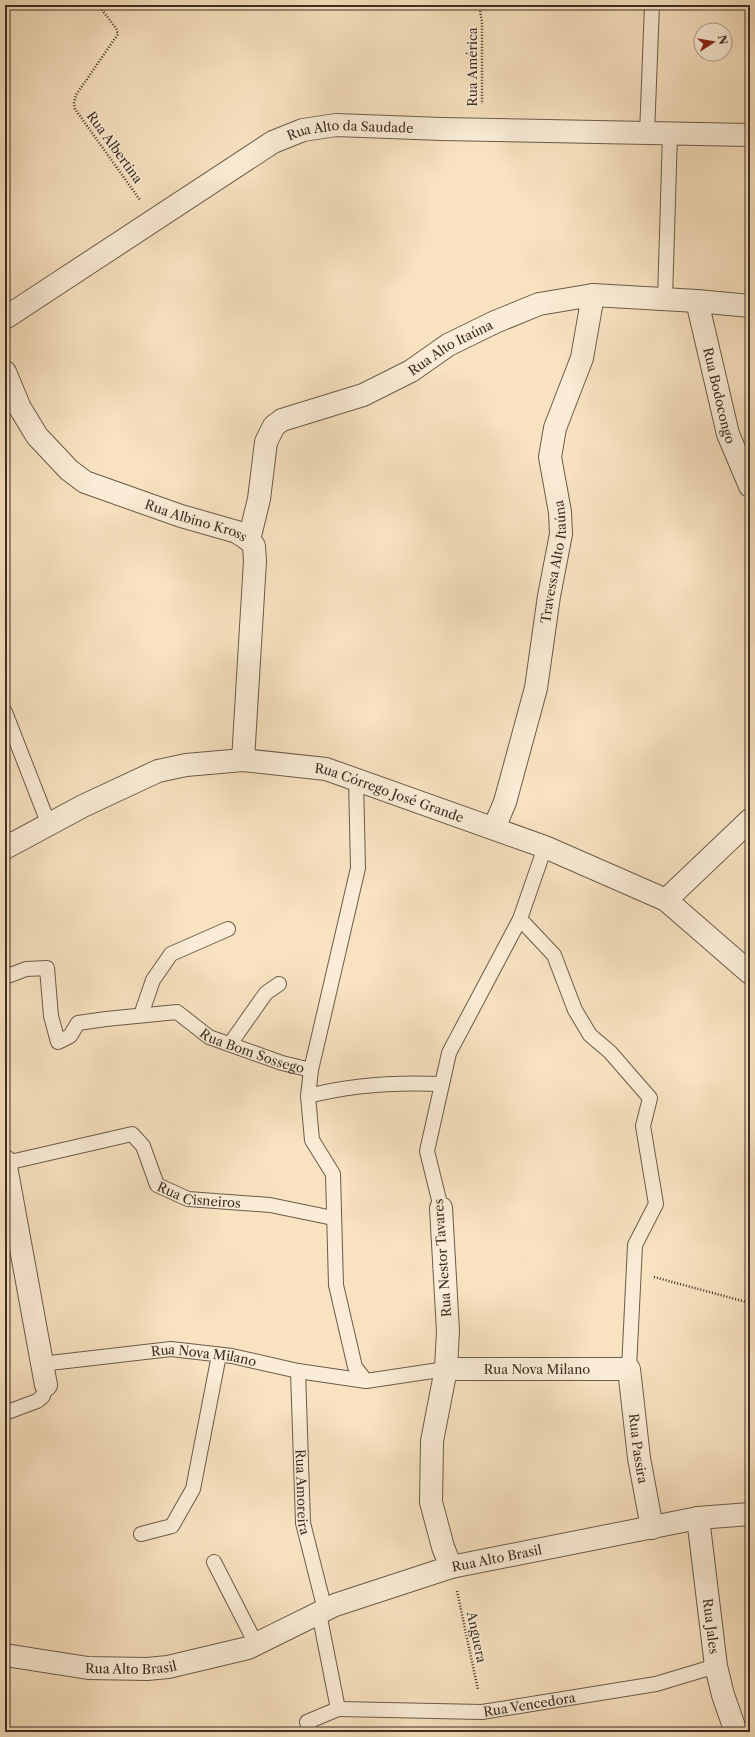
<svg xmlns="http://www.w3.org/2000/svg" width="755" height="1737" font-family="'Libre Caslon Text',serif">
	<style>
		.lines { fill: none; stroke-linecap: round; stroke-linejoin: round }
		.lane-casing { stroke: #6b5b4b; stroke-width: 16 }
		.street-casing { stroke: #6b5b4b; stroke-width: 24 }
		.path { stroke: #3c2e24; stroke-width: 2.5; stroke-dasharray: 1 2; stroke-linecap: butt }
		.lane { stroke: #faecd6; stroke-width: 14 }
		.street { stroke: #faecd6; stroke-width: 22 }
		.labels { text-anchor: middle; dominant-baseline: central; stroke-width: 3; stroke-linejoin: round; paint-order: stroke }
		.street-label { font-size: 13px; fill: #3c2e24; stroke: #faecd6 }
	</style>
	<rect width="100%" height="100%" fill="#f8e2c0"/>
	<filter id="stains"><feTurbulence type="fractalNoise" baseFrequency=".005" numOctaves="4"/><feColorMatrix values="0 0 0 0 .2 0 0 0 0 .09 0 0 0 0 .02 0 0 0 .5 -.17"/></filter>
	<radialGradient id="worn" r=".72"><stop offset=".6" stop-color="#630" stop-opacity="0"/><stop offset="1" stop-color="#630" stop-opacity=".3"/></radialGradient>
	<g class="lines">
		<defs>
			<g id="lane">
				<path d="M647,134L652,5"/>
				<path d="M665,299L670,134"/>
				<path d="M5,712L49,825"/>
				<path d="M520,919L554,955L575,1010L590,1035L610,1052L650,1098L643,1126L656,1204L635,1245L629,1369"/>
				<path id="s1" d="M5,977L26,969L47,968L51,1016L58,1042L70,1036L78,1023L106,1019L177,1012L209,1037L282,1063L311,1070L358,868L356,779"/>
				<path d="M141,1015L153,980L171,954L228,929"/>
				<path d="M230,1044L266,993L279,984"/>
				<path d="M311,1070L308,1096C350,1085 398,1082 442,1084"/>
				<path d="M308,1096L312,1140L333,1174L336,1285L355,1367L366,1381L446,1369"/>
				<path id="s2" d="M6,1163L132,1134L143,1146L157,1185L188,1199L270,1205L333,1218"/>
				<path d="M441,1208L427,1151L449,1053L520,919L545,847"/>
				<path id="s3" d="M41,1364L171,1349L232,1356L298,1371L366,1381"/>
				<path id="s4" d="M298,1371L303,1523L325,1610"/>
				<path d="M5,1413L37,1401L43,1396L46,1385"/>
				<path d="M141,1534L172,1526L193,1489L219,1355"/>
				<path d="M214,1562L256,1644"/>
				<path id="s5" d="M338,1709L482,1712L656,1684L716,1666"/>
				<path d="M310,1732L307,1722L338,1709L319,1613"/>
			</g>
			<g id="street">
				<path id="s6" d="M697,301L728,434L750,486"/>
				<path id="s7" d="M5,318L273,142L303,130L336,125L442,129L750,135"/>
				<path id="s8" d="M5,372L20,408L37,436L69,470L85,482L181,516L237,532L249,540L254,546L255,561L243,760"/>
				<path id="s9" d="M249,540L259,499L266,442L274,426L282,420L363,395L411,371L448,345L495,322L539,304L593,295L697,301L750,306"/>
				<path id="s10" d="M494,828L505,802L536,688L549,596L561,534L560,512L550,457L555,428L582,358L593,295"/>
				<path id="s11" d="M5,848L83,806L158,771L186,765L243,760L326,769L545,847L666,900L750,973"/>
				<path d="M666,900L750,820"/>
				<path d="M5,1161L46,1385"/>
				<path d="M441,1208L448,1331L446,1369L432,1441L431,1502L443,1547L451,1567"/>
				<path id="s12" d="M446,1369H629L639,1458L652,1528"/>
				<path id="s13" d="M698,1518L716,1666L723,1695L736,1732"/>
				<path id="s14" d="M5,1655L88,1668L147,1669L168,1667L248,1648L335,1605L451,1567L698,1518L750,1514"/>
			</g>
		</defs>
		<use href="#lane" class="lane-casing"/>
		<use href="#street" class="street-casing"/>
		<g class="path">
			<path d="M98,5L116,28L118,34L76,95L74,103L75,109L140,200"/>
			<path d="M479,5L482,22V104"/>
			<path d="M654,1277L750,1303"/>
			<path d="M457,1591L478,1690"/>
		</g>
		<use href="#lane" class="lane"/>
		<use href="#street" class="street"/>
	</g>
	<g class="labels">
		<g class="street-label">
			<text transform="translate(472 67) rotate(-90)">Rua América</text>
			<text stroke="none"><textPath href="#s7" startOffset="400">Rua Alto da Saudade</textPath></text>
			<text transform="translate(115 147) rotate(54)">Rua Albertina</text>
			<text stroke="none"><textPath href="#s9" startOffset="312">Rua Alto Itaúna</textPath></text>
			<text stroke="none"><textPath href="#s6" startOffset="97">Rua Bodocongo</textPath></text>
			<text stroke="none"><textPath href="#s8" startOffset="256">Rua Albino Kross</textPath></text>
			<text stroke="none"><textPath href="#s10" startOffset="274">Travessa Alto Itaúna</textPath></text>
			<text stroke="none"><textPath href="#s11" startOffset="408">Rua Córrego José Grande</textPath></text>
			<text stroke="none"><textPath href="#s1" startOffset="333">Rua Bom Sossego</textPath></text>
			<text stroke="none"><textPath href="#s2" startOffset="231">Rua Cisneiros</textPath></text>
			<text transform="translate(442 1258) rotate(-94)">Rua Nestor Tavares</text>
			<text stroke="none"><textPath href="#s3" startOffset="164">Rua Nova Milano</textPath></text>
			<text stroke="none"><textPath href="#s12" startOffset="91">Rua Nova Milano</textPath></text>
			<text stroke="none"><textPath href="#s12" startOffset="263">Rua Passira</textPath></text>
			<text stroke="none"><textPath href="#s4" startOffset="121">Rua Amoreira</textPath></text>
			<text stroke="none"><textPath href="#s14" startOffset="512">Rua Alto Brasil</textPath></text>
			<text stroke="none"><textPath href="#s13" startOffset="109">Rua Jales</textPath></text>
			<text transform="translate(477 1637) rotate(78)">Anguera</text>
			<text stroke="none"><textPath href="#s14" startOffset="127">Rua Alto Brasil</textPath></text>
			<text stroke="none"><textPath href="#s5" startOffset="192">Rua Vencedora</textPath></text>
		</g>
	</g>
	<rect width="755" height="1737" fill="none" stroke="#f8e2c0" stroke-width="20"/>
	<rect x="6" y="6" width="743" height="1725" fill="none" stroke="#3c2e24" stroke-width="2"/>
	<rect x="10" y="10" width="735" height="1717" fill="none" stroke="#3c2e24"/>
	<g transform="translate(713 42) rotate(78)"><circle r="19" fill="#faecd6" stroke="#aea08f"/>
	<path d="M0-3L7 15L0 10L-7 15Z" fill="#8f2418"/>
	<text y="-6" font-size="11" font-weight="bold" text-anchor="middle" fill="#3c2e24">N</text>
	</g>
	<rect width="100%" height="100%" filter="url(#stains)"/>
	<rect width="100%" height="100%" fill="url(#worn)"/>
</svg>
